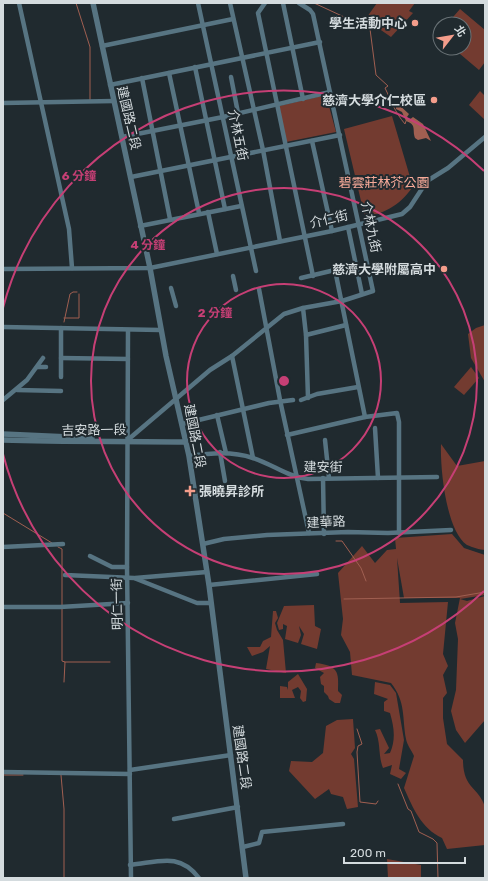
<svg xmlns="http://www.w3.org/2000/svg" width="488" height="881" font-family="Rubik,'Noto Sans TC',sans-serif">
	<style>
		.green { fill: #733b30 }
		.water { fill: #a05f51 }
		.lines { fill: none; stroke-linecap: round; stroke-linejoin: round }
		.stream { stroke: #a05f51; stroke-width: 1 }
		.minor { stroke: #577482; stroke-width: 4.5 }
		.tertiary { stroke: #577482; stroke-width: 5.5 }
		.ring { fill: none; stroke: #c63f75; stroke-width: 2 }
		.poi-dot { fill: #f49d8b; stroke: #202a2f; stroke-width: 1.5 }
		.labels { text-anchor: middle; dominant-baseline: central; stroke-width: 4; stroke-linejoin: round; paint-order: stroke }
		.poi-label { font-size: 13px; font-weight: bold; fill: #d4dbde; stroke: #202a2f; text-anchor: end }
		.street-label { font-size: 13px; fill: #d4dbde; stroke: #202a2f }
		.park-label { font-size: 13px; fill: #f7aa99; stroke: #202a2f }
		.centre { fill: #c63f75; stroke: #202a2f; stroke-width: 2 }
		.ring-label { font-size: 12px; text-anchor: middle; font-weight: bold; fill: #c63f75; stroke: #202a2f; stroke-width: 4; stroke-linejoin: round; paint-order: stroke }
	</style>
	<rect width="100%" height="100%" fill="#202a2f"/>
	<g class="green">
		<path d="M377,3H415L409,11L413,13L391,37L378,28L367,17Z"/>
		<path d="M460,9L485,30V62L479,70L453,48H464V24H447Z"/>
		<path d="M480,91L485,96V120L469,105Z"/>
		<path d="M326,95L336,132L286,142L279,106Z"/>
		<path d="M392,116L410,177L418,179C403,203 392,210 365,218L344,129Z"/>
		<path d="M485,325V382L471,358L468,334L476,328Z"/>
		<path d="M471,367L479,378L464,395L454,387Z"/>
		<path d="M441,444L457,466L485,461V550C480,550 472,547 467,545C446,531 440,468 441,444Z"/>
		<path d="M452,534L464,548L485,555V595L460,599L467,601L485,596V720L465,743L456,730L451,711L456,690L458,639L455,623L460,598H404L397,558L400,603L448,602L443,654L448,666L443,675L447,693L443,698V718L447,744L463,760C463,789 479,787 485,807C488,818 485,834 485,845L447,849L442,838C421,828 413,808 404,788L414,756C412,751 407,745 406,739C402,717 406,702 391,683L352,675L350,652L341,635L343,619L338,573L362,546L375,563L387,550L396,549L395,538Z"/>
		<path d="M314,605L315,626L321,629L317,649L301,644L304,634L299,626L301,635L298,643L285,639L287,626L283,624V629L279,630L277,623L284,606Z"/>
		<path d="M273,611H276L278,618L275,623L277,630L283,640L286,673L266,669L270,646L263,652L252,656L247,647H260L263,641L271,637Z"/>
		<path d="M316,663C338,666 339,671 338,691L342,695L340,703H335L329,699L328,696L324,692V686L321,684L320,677L324,673L315,668Z"/>
		<path d="M298,674L307,689L306,701L303,702L300,698L301,691L298,687L292,690L295,698H280V686L287,687L288,690V682Z"/>
		<path d="M375,682L390,685L396,693L404,740L399,769L406,773L401,779L390,774L392,765L383,768C378,756 381,742 375,730L380,729L389,748L384,754L390,753C396,739 394,727 390,713L384,711V702L388,699L374,694Z"/>
		<path d="M353,719L355,748L351,754L354,759L358,807L347,809L343,797L331,794L329,789L315,799L289,771L291,761L312,762L323,753L326,726L337,720Z"/>
		<path d="M387,859L421,865V878H388Z"/>
	</g>
	<path class="water" d="M396,104H398L409,114L407,117L409,120L413,117L423,124L431,141L426,138L418,140L415,138C412,129 417,125 406,121L402,112L396,109Z"/>
	<g class="lines">
		<g class="stream">
			<path d="M76,3L90,47V100"/>
			<path d="M314,3L370,29L376,75L388,86L385,88C392,102 394,111 405,124L406,121"/>
			<path d="M64,318H79V294"/>
			<path d="M64,322L70,294L73,292H77"/>
			<path d="M3,513L52,543"/>
			<path d="M336,541H342L361,568L366,581"/>
			<path d="M58,547L62,549V605"/>
			<path d="M344,599L456,597L485,592"/>
			<path d="M62,609V661L65,662L64,682"/>
			<path d="M65,662H110"/>
			<path d="M357,729L362,744L358,746L357,752L360,802L376,804L378,801"/>
			<path d="M3,775H23"/>
			<path d="M61,775L64,809V878"/>
			<path d="M398,784L408,809L411,811L419,832L433,839L437,843L438,878"/>
		</g>
		<g class="minor">
			<path d="M19,3L69,229L72,268"/>
			<path d="M198,3L256,271"/>
			<path d="M230,3L263,150L280,241"/>
			<path d="M265,3L258,13L313,276"/>
			<path d="M283,3L303,99"/>
			<path d="M102,46L233,19"/>
			<path d="M195,67L225,209"/>
			<path d="M169,73L199,213"/>
			<path d="M231,77L238,113"/>
			<path d="M142,78L170,219"/>
			<path d="M110,85L320,42"/>
			<path d="M3,103L114,101"/>
			<path d="M122,137L223,117L330,92"/>
			<path d="M312,141L332,231"/>
			<path d="M131,177L340,135"/>
			<path d="M208,212L217,254"/>
			<path d="M140,226L241,206"/>
			<path d="M348,227L362,294"/>
			<path d="M3,269L150,268L332,231L402,214L410,207L427,181L448,168L485,137"/>
			<path d="M233,276L236,290"/>
			<path d="M301,278L335,270L365,417"/>
			<path d="M171,288L176,306"/>
			<path d="M259,289L280,400L309,533"/>
			<path d="M303,308L306,335L308,398"/>
			<path d="M3,327L160,330"/>
			<path d="M61,328V377"/>
			<path d="M128,330L127,567L131,878"/>
			<path d="M306,335L346,325"/>
			<path d="M232,356L253,458"/>
			<path d="M61,358L128,359"/>
			<path d="M37,367H46"/>
			<path d="M17,390L61,391"/>
			<path d="M3,400L27,380L43,358"/>
			<path d="M301,400L317,394L358,387"/>
			<path d="M217,415L226,453"/>
			<path d="M182,424L269,403L293,400"/>
			<path d="M375,428L378,478"/>
			<path d="M287,435L365,417L397,413L399,422V533"/>
			<path d="M130,438L210,370L232,356L284,314L303,308L342,301L373,291L313,14L310,10L299,3"/>
			<path d="M325,440L329,478"/>
			<path d="M220,452L225,481"/>
			<path d="M189,456C211,453 232,451 253,458C272,464 288,477 308,479L437,477"/>
			<path d="M323,478L324,534"/>
			<path d="M203,544L224,539L267,535L348,532L388,533L451,530"/>
			<path d="M3,547L63,544"/>
			<path d="M90,556L112,567H127"/>
			<path d="M65,575L134,578L197,603H211"/>
			<path d="M135,578L207,572"/>
			<path d="M209,585L317,574"/>
			<path d="M3,607H60L128,603"/>
			<path d="M130,770L231,755"/>
			<path d="M3,772L130,774"/>
			<path d="M174,819L238,807"/>
			<path d="M243,847L259,843L262,832L343,824"/>
			<path d="M130,865C159,862 179,852 199,878"/>
		</g>
		<g class="tertiary">
			<path d="M93,3L150,268L166,356L189,456L209,585L246,878"/>
			<path d="M3,434L92,438"/>
			<path d="M3,440C64,442 124,441 185,442"/>
		</g>
	</g>
	<g class="ring">
		<circle cx="284" cy="381" r="97"/>
		<circle cx="284" cy="381" r="193"/>
		<path d="M484 591A290 290 0 0 1 3 454M3 308A290 290 0 0 1 484 171"/>
	</g>
	<g class="poi-dot">
		<circle cx="415" cy="23" r="4"/>
		<circle cx="434" cy="100" r="4"/>
		<circle cx="444" cy="269" r="4"/>
		<path d="M188 485h4v4h4v4h-4v4h-4v-4h-4v-4h4z"/>
	</g>
	<g class="labels">
		<g class="poi-label">
			<text x="407" y="23">學生活動中心</text>
			<text x="426" y="100">慈濟大學介仁校區</text>
			<text x="436" y="269">慈濟大學附屬高中</text>
			<text x="199" y="491" text-anchor="start">張曉昇診所</text>
		</g>
		<g class="street-label">
			<text transform="translate(129 118) rotate(77)">建國路二段</text>
			<text transform="translate(238 135) rotate(78)">介林五街</text>
			<text transform="translate(329 219) rotate(-13)">介仁街</text>
			<text transform="translate(371 227) rotate(78)">介林九街</text>
			<text transform="translate(94 430) rotate(-1)">吉安路一段</text>
			<text transform="translate(195 436) rotate(79)">建國路二段</text>
			<text transform="translate(323 467) rotate(1)">建安街</text>
			<text transform="translate(326 522) rotate(-3)">建華路</text>
			<text transform="translate(117 604) rotate(-91)">明仁一街</text>
			<text transform="translate(242 757) rotate(82)">建國路二段</text>
		</g>
		<g class="park-label">
			<text x="384" y="182">碧雲莊林芥公園</text>
		</g>
	</g>
	<circle cx="284" cy="381" r="6" class="centre"/>
	<g class="ring-label">
		<text x="79" y="180">6 分鐘</text>
		<text x="148" y="249">4 分鐘</text>
		<text x="215" y="317">2 分鐘</text>
	</g>
	<rect width="488" height="881" fill="none" stroke="#d4dbde" stroke-width="8"/>
	<g transform="translate(452 36) rotate(59)"><circle r="19" fill="#202a2f" stroke="#687175"/>
	<path d="M0-3L7 15L0 10L-7 15Z" fill="#f49d8b"/>
	<text y="-6" font-size="11" font-weight="bold" text-anchor="middle" fill="#d4dbde">北</text>
	</g>
	<path d="M344 857v6h121v-6" fill="none" stroke="#d4dbde" stroke-width="2"/>
	<text x="350" y="857" font-size="12" fill="#d4dbde" stroke="#202a2f" stroke-width="3" paint-order="stroke">200 m</text>
</svg>
